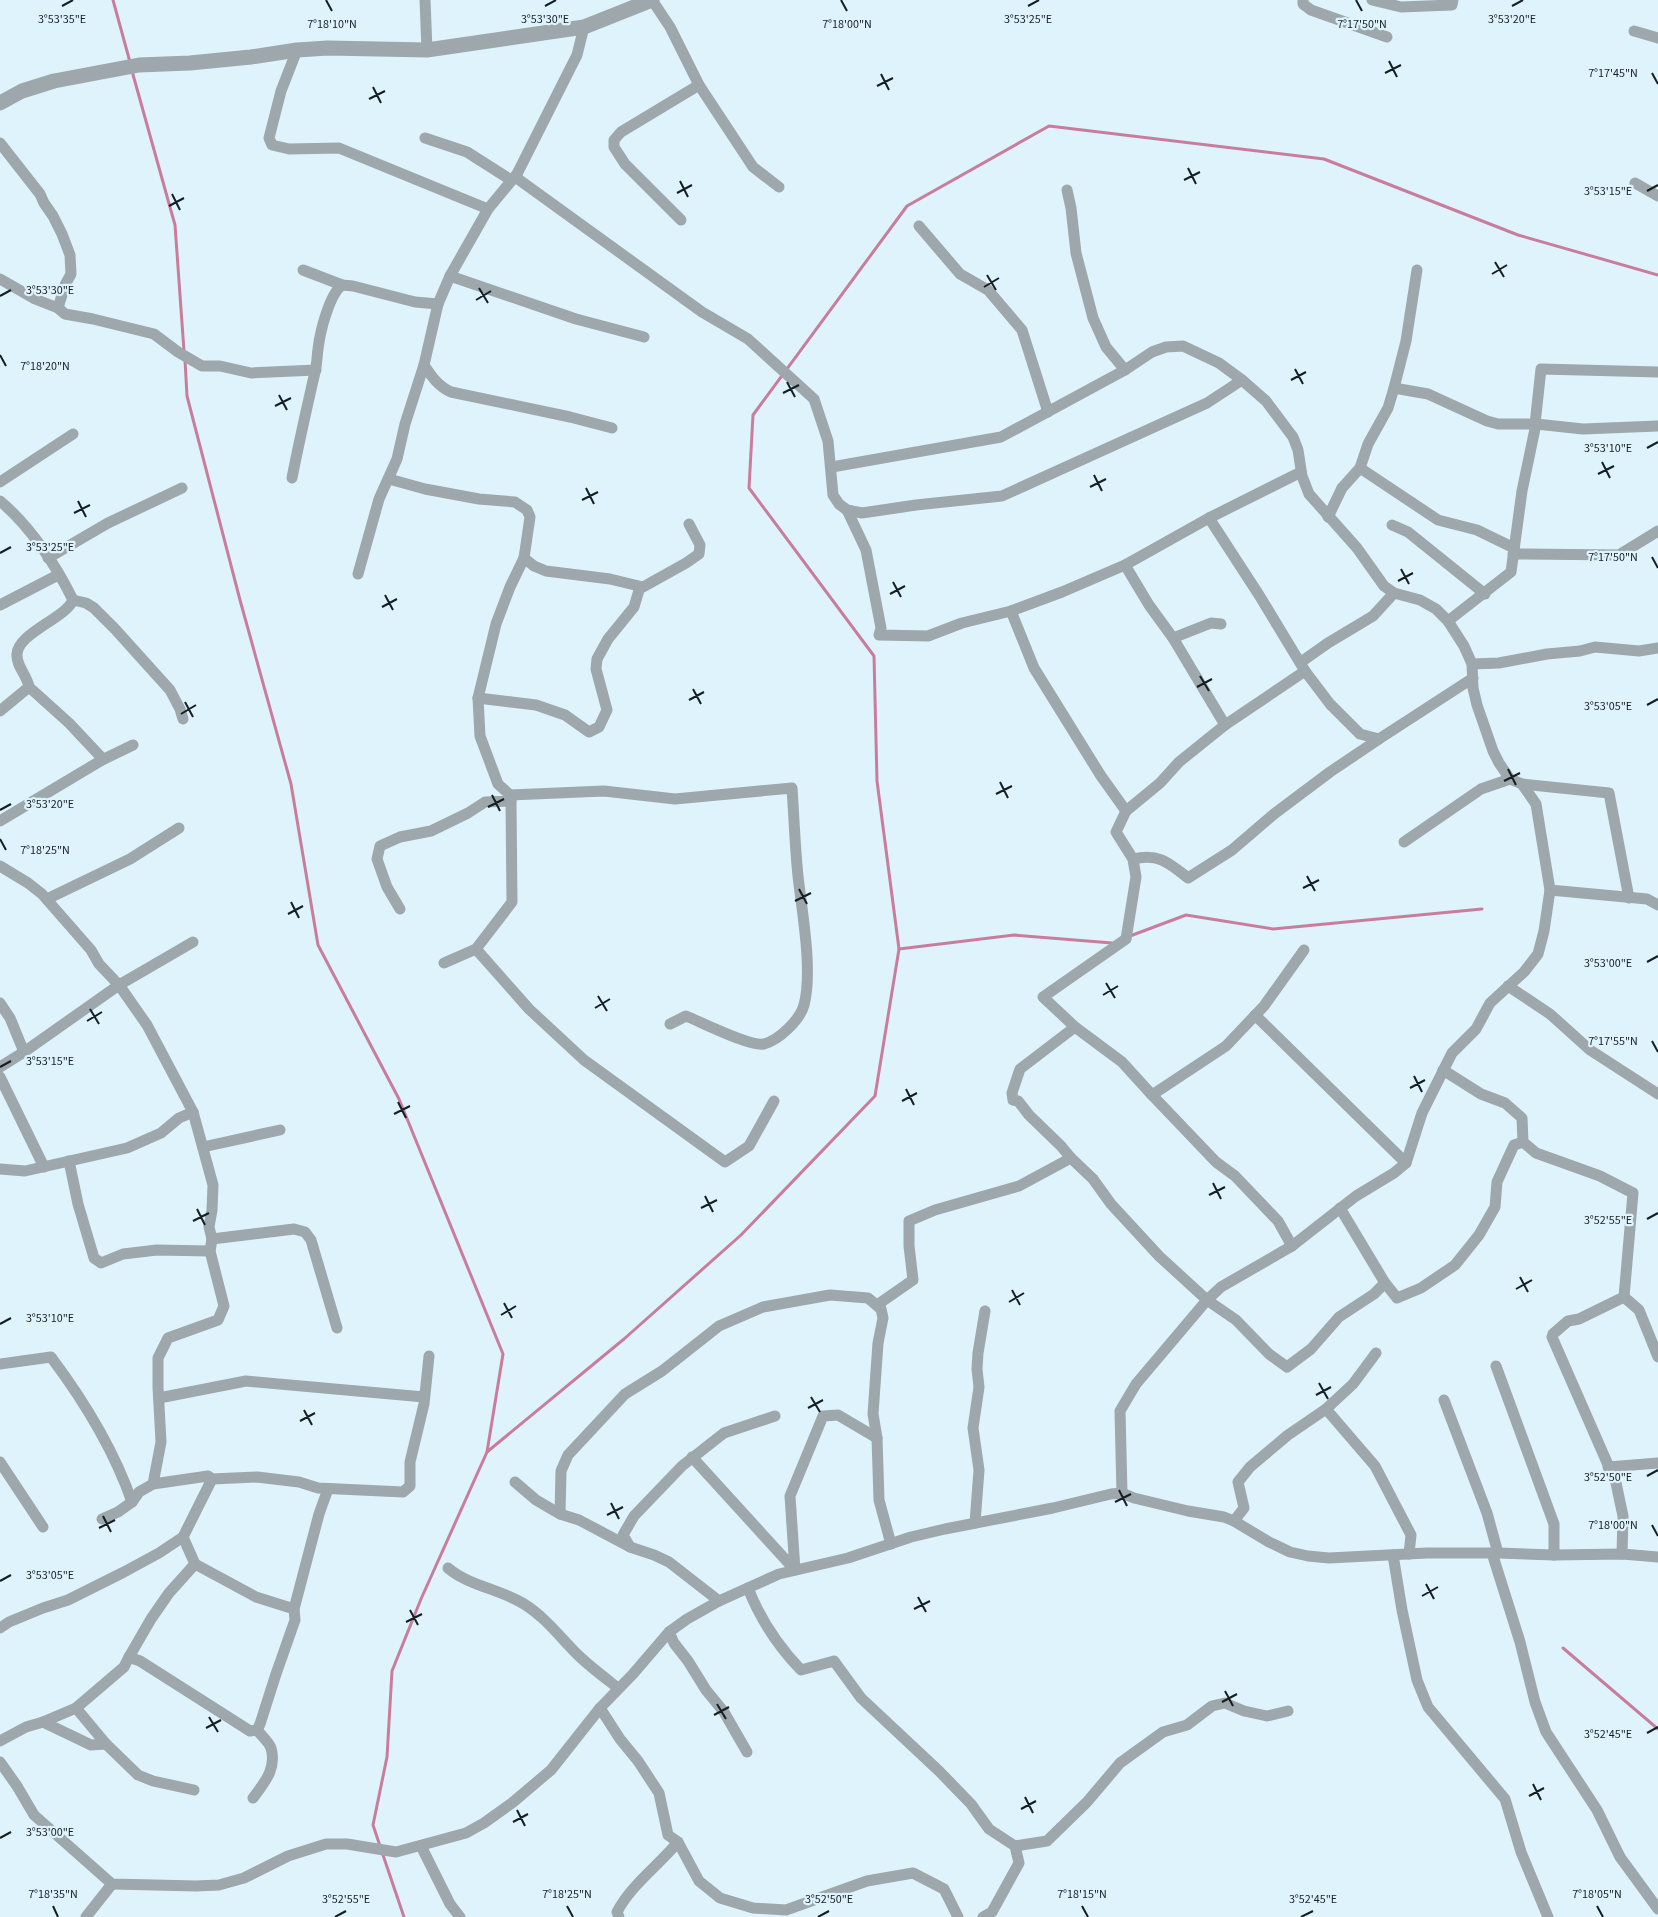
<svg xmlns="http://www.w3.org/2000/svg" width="1658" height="1917" font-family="'Source Sans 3',sans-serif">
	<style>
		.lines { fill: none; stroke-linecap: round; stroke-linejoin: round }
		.stream { stroke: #c97d9c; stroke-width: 3 }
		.minor { stroke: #9da7ac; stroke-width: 11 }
		.tertiary { stroke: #9da7ac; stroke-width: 15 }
		.ticks { fill: none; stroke: #151e22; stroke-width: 2 }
		.ticks-label { font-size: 12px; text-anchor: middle; fill: #151e22; stroke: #dff3fd; stroke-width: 4.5; stroke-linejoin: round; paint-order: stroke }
	</style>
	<rect width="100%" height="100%" fill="#dff3fd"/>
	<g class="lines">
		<g class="stream">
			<path d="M113,0L130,62"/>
			<path d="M132,71L175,225L184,351"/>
			<path d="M185,360L187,396L240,600L291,784L318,945L399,1099L503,1354L487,1452L421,1599L392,1671L387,1757L373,1825L380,1846"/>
			<path d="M1130,936L1186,915L1273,929L1482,909"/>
			<path d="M899,949L1014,935L1112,943"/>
			<path d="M487,1452L624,1339L741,1235L875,1096L899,949L877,781L874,656L749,488L753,415L907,206L1049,126L1324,159L1518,235L1658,275"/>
			<path d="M1563,1648L1658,1729"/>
			<path d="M382,1852L404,1917"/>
		</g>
		<g class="minor">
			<path d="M425,0L427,50"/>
			<path d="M652,0L670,27L699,85L753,167L779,187"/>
			<path d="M1303,0V4L1311,10L1387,37"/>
			<path d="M1372,0L1401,7L1452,5L1453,0"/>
			<path d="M584,27L577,55L517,174L518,179L702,312L748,339L814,399L828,441L833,495L839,504L847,510L862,513L916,505L1002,496L1207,403L1242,380L1266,401L1293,437L1298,450L1302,476L1309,494L1357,548L1384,586L1394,593L1420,600L1436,609L1448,621L1464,646L1472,664L1473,688L1477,705L1493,751L1499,763L1510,779L1522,784L1536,804L1550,890L1544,931L1538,954L1524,972L1490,1003L1476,1029L1452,1053L1422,1113L1406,1163L1394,1173L1356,1196L1292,1246L1221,1287L1207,1300L1136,1384L1120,1411L1122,1493"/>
			<path d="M1634,31L1658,38"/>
			<path d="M297,50L281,91L269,138L272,145L289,149L339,148L488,209"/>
			<path d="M425,138L467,152L511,180"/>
			<path d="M0,143L40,194L44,203L53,216L62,234L70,255L71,274L65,285L58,308"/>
			<path d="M1635,183L1658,196"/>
			<path d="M1067,190L1071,208L1076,253L1093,318L1106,347L1125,370"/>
			<path d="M681,220L625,164L614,147V140L621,132L699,85"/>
			<path d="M919,226L960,274L988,290L1022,330L1048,412"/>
			<path d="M303,270L342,285"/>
			<path d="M450,276L576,319L644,337"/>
			<path d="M0,279L35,299L58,308L65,314L93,319L154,334L178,352L202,366H220L251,373L316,370"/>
			<path d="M424,365C432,377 438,386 451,392L570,417L612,428"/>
			<path d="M1394,388L1406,341L1417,270"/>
			<path d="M1535,424L1541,369L1658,372"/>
			<path d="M832,467L1001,437L1125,370L1152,352L1166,347L1183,346L1219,363L1242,380"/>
			<path d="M1360,468L1438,520L1477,530L1514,548"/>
			<path d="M292,478C299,442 307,407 315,372C317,364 317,356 318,349C320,332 329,295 342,285L353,286L415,302L438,304"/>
			<path d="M389,479L425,489L479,499L515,502L527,510L530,517L524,558L534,566L546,571L610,579L643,587L686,563L699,554L700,545L689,524"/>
			<path d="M0,482L73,434"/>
			<path d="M0,501C30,526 56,565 73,600"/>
			<path d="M847,510L866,550L881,628L879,635L928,636L962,623L1011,611L1062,592L1125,565L1209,518L1301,472"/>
			<path d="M1328,517L1342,488L1360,468L1368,444L1388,408L1394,388L1428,394L1487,421L1498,424H1536L1583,429L1658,426"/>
			<path d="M1209,518L1259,595L1305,671L1330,704L1360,734L1379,739L1473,678"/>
			<path d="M1392,525L1408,532L1485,594"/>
			<path d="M1513,554L1619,555L1658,531"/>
			<path d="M48,558L108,523L182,488"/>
			<path d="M1125,565L1149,605L1173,638L1225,725"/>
			<path d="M358,574L379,499L397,459L405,424L424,365L438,304L450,276L488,209L517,174"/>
			<path d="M73,600L86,603L94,608L115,629L170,690L180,709L183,719"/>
			<path d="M0,605L58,575"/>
			<path d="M1011,611L1034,668L1101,776L1126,811"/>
			<path d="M1448,621L1511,572L1522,491L1536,424"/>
			<path d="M1173,638L1211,623L1221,624"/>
			<path d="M1301,662L1328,643L1373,616L1394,593"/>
			<path d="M1472,664L1499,663L1547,654L1580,651L1595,647L1639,651L1658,648"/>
			<path d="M478,698L536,705L565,715L589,732L599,727L607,710L596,669L597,659L608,639L634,607L640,587"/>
			<path d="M0,711L29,687C27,675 16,666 17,654C18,633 66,618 73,600"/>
			<path d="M102,760L133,745"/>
			<path d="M1522,784L1609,793L1629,898"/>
			<path d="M510,795L604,791L675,799L792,788C794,817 795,847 798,876C802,912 813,971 804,1005C800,1020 779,1040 764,1044C750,1047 701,1022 686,1016L670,1024"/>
			<path d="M0,821L102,760L100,756L69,723L29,687"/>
			<path d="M1404,842L1481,789L1510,779"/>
			<path d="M1133,859C1159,853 1169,863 1188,878L1232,850L1274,814L1330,772L1379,739"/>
			<path d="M0,866L28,883L42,894L91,950L99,964L119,985L147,1025L193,1112"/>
			<path d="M1550,890L1647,899L1658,905"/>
			<path d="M47,899L130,859L179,828"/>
			<path d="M400,909L387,887L377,859L380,846L400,837L431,831L468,813L485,802L511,801L510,795L498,784L480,736L478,698L496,624L510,587L524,558"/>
			<path d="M476,949L529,1009L584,1060L725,1162L749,1146L774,1101"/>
			<path d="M444,963L476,949L512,902L511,801"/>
			<path d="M1508,986L1550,1014L1590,1050L1658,1094"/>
			<path d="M0,1003L10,1018L24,1052L0,1067"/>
			<path d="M1255,1015L1406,1163"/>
			<path d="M1075,1027L1020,1069L1012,1093L1013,1100L1018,1101L1029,1115L1061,1146L1071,1158L1093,1179L1111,1204L1159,1256L1207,1300L1236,1320L1269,1354L1287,1367L1311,1349L1339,1317L1374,1294L1385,1283L1340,1208"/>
			<path d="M24,1052L119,985L193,942"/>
			<path d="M1443,1070L1481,1094L1505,1103L1522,1118L1523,1142L1536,1153L1600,1176L1633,1193L1624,1297L1579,1319L1568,1321L1553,1334L1552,1337L1616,1483L1623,1516L1622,1554"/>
			<path d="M0,1077L44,1167"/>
			<path d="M1152,1095L1122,1062L1075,1027L1043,997L1126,939L1136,877L1133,859L1116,832L1126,811L1160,783L1179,762L1225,725L1305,671"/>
			<path d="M203,1147L280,1130"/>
			<path d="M69,1161L78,1204L94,1258L101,1263L123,1254L157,1250L210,1251"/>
			<path d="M0,1169L25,1171L127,1148L161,1133L179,1118L193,1112L213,1185L212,1210L209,1227L212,1239L210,1251L224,1306L218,1320L168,1338L158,1358V1387L161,1442L153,1484"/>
			<path d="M212,1239L294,1229L305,1232L311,1240L337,1328"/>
			<path d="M1292,1246L1278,1221L1235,1176L1216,1162L1152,1095L1226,1046L1264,1006L1304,950"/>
			<path d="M1385,1283L1397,1298L1421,1288L1455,1265L1479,1235L1495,1207L1497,1182L1514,1145L1523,1142"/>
			<path d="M1624,1297L1639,1310L1658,1357"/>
			<path d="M877,1305L913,1280L909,1246V1221L935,1210L1019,1186L1071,1158"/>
			<path d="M0,1364L51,1357C84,1401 114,1450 132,1502"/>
			<path d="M1496,1366L1554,1524V1555"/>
			<path d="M159,1398L246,1381L424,1397"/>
			<path d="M1444,1400L1487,1513L1498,1553"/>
			<path d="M1326,1409L1375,1466L1411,1535L1409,1554"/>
			<path d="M692,1457L795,1570L790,1496L823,1416L838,1415L877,1438"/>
			<path d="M0,1462L43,1527"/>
			<path d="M1608,1467L1658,1463"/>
			<path d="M515,1482L536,1500L560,1514L579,1520L630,1547L654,1555L669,1562L719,1601"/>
			<path d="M560,1514L561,1471L568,1455L625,1394L662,1371L719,1326L763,1307L830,1295L868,1298L881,1309L883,1318L878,1343L873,1414L877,1438L879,1500L891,1544"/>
			<path d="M102,1519L118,1512L132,1502L139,1492L153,1484L208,1476L212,1479L257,1477L299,1482L318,1488L403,1492L410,1486V1462L424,1404L429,1356"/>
			<path d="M1234,1521L1244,1508L1238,1482L1250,1467L1288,1435L1326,1409L1353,1384L1376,1353"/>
			<path d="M975,1523L979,1470L973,1428L979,1387L977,1369L978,1353L985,1311"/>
			<path d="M630,1547L623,1535L634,1516L682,1466L724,1433L775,1416"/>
			<path d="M1492,1553L1520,1642L1535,1702L1546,1732L1597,1810L1620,1857L1658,1909"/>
			<path d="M1393,1555L1402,1610L1417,1680L1428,1707L1505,1799L1521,1852L1548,1917"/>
			<path d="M448,1568C469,1586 500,1589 524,1604C545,1617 560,1637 577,1654C589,1666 604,1677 618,1688"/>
			<path d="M748,1588C760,1619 778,1646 801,1670L834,1661L861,1698L939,1771L971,1804L989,1829L1015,1846L1019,1863L992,1912L983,1917"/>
			<path d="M294,1609L319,1514L328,1489"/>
			<path d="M0,1628L9,1622L43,1608L68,1600L124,1572L159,1553L183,1537L212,1479"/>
			<path d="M669,1632L674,1643L688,1661L706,1690L724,1712L747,1752"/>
			<path d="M129,1657L151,1619L169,1593L195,1564L183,1537"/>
			<path d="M600,1708L620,1739L638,1761L659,1793L668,1835L678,1842L699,1881L720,1898L753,1908L786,1910L867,1881L913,1873L944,1889L958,1917"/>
			<path d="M43,1722L91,1745L106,1744L76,1708"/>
			<path d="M0,1741L26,1727L43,1722L76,1708L124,1667L129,1657L140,1661L250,1731L257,1730L260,1724L276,1674L295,1620L294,1609L256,1597L195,1564"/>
			<path d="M106,1744L138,1775L153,1781L194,1790"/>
			<path d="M0,1762L17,1786L34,1815L112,1884L196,1886L219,1885L244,1878L288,1856L326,1844H347L396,1852L466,1833L484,1823L512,1803L551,1770L600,1708L633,1674L669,1632L687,1619L719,1601L779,1574L848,1558L911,1537L945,1529L1053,1508L1111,1494L1122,1493L1134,1498L1188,1511L1224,1517L1234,1521L1269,1542L1290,1552L1308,1556L1329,1558L1427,1553H1498L1554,1555L1622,1554L1658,1557"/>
			<path d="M253,1798C264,1783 277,1769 271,1748C269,1742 261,1735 257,1730"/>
			<path d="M421,1846L450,1904L460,1917"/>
			<path d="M1015,1846L1047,1841L1087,1802L1120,1763L1163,1732L1187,1725L1212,1706L1225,1703L1244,1711L1267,1716L1288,1711"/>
			<path d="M86,1917L112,1884"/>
			<path d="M619,1917L617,1912C631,1885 658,1866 678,1842"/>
		</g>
		<path class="tertiary" d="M0,103L22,91L54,81L139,65L190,63L251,57L297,50L328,48L427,50L584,27L652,0"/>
	</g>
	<path class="ticks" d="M326,0L332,11M841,0L847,11M1356,0L1362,11M62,6L73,0M545,6L556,0M1028,6L1039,0M1512,6L1523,0M1389,61L1397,77M1385,73L1401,65M1652,73L1658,84M881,74L889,90M877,86L893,78M373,87L381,103M369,99L385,91M1188,168L1196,184M1184,180L1200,172M680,181L688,197M1647,191L1658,185M677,193L692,185M172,194L180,210M169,206L184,198M1495,262L1504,277M1492,274L1507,265M987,275L996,290M984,287L999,278M479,288L488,303M0,296L11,290M476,300L491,291M0,355L6,366M1295,369L1303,384M1291,380L1306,372M787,382L795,397M783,393L799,385M279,395L287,410M275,406L291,398M1647,448L1658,442M1602,462L1610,478M1598,474L1614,466M1094,475L1102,491M1090,487L1106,479M586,488L594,504M582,500L598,492M78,501L86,517M74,513L90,505M0,553L11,547M1652,557L1658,568M1401,569L1409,584M1398,581L1413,573M893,582L901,597M890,594L905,586M385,595L393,610M382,607L397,599M1200,676L1209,691M1197,687L1212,679M693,689L701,704M689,700L704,692M185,702L193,717M1647,705L1658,699M181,714L196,705M1508,769L1516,785M1504,781L1520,773M1000,782L1008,798M996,794L1012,786M492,795L500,811M488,807L504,799M0,810L11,804M0,839L6,850M1307,876L1315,891M1303,888L1319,880M799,889L807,904M795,901L811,893M291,902L299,918M288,914L303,906M1647,962L1658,956M1106,983L1115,998M1103,995L1118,986M598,996L607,1011M595,1008L610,999M90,1009L99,1024M87,1021L102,1012M1652,1041L1658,1052M0,1067L11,1061M1414,1076L1422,1092M1410,1088L1425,1080M906,1089L914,1105M902,1101L917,1093M398,1102L406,1118M394,1114L410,1106M1213,1183L1221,1199M1209,1195L1225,1187M705,1196L713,1212M701,1208L717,1200M197,1209L205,1225M1647,1219L1658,1213M193,1221L209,1213M1520,1277L1528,1292M1516,1289L1532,1280M1012,1290L1020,1305M1009,1302L1024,1293M504,1303L512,1318M501,1315L516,1306M0,1324L11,1318M1319,1383L1328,1399M1316,1395L1331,1387M811,1397L820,1412M808,1408L823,1400M304,1410L312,1425M300,1421L315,1413M1647,1476L1658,1470M1119,1490L1127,1506M1115,1502L1131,1494M611,1503L619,1519M607,1515L623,1507M103,1516L111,1532M1652,1525L1658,1536M99,1528L115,1520M0,1581L11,1575M1426,1584L1434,1599M1422,1596L1438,1587M918,1597L926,1612M914,1609L930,1601M410,1610L418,1625M406,1622L422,1614M1225,1691L1233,1706M1222,1702L1237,1694M717,1704L726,1719M714,1715L729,1707M209,1717L218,1732M206,1728L221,1720M1647,1733L1658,1727M1533,1784L1541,1800M1529,1796L1544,1788M1025,1797L1033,1813M1021,1809L1036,1801M517,1810L525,1826M513,1822L528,1814M0,1838L11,1832M53,1906L58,1917M567,1906L573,1917M1082,1906L1088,1917M1597,1906L1603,1917M335,1917L346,1911M818,1917L829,1911M1301,1917L1313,1911"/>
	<g class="ticks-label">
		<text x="545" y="23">3°53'30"E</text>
		<text x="1512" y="23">3°53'20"E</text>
		<text x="62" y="23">3°53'35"E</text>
		<text x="1028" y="23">3°53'25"E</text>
		<text x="332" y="28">7°18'10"N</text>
		<text x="847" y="28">7°18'00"N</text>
		<text x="1362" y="28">7°17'50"N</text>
		<text x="1613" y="77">7°17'45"N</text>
		<text x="1608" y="195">3°53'15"E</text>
		<text x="50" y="294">3°53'30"E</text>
		<text x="45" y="370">7°18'20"N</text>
		<text x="1608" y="452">3°53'10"E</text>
		<text x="50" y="551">3°53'25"E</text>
		<text x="1613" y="561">7°17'50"N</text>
		<text x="1608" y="710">3°53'05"E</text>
		<text x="50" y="808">3°53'20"E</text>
		<text x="45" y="854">7°18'25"N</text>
		<text x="1608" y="967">3°53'00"E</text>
		<text x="1613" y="1045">7°17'55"N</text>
		<text x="50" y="1065">3°53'15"E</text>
		<text x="1608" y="1224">3°52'55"E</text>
		<text x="50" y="1322">3°53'10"E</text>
		<text x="1608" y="1481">3°52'50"E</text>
		<text x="1613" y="1529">7°18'00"N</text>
		<text x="50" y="1579">3°53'05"E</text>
		<text x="1608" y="1738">3°52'45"E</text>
		<text x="50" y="1836">3°53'00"E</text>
		<text x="53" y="1898">7°18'35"N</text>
		<text x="567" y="1898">7°18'25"N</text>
		<text x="1082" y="1898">7°18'15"N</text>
		<text x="1597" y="1898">7°18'05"N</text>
		<text x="346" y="1903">3°52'55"E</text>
		<text x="829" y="1903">3°52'50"E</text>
		<text x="1313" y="1903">3°52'45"E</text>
	</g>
</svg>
